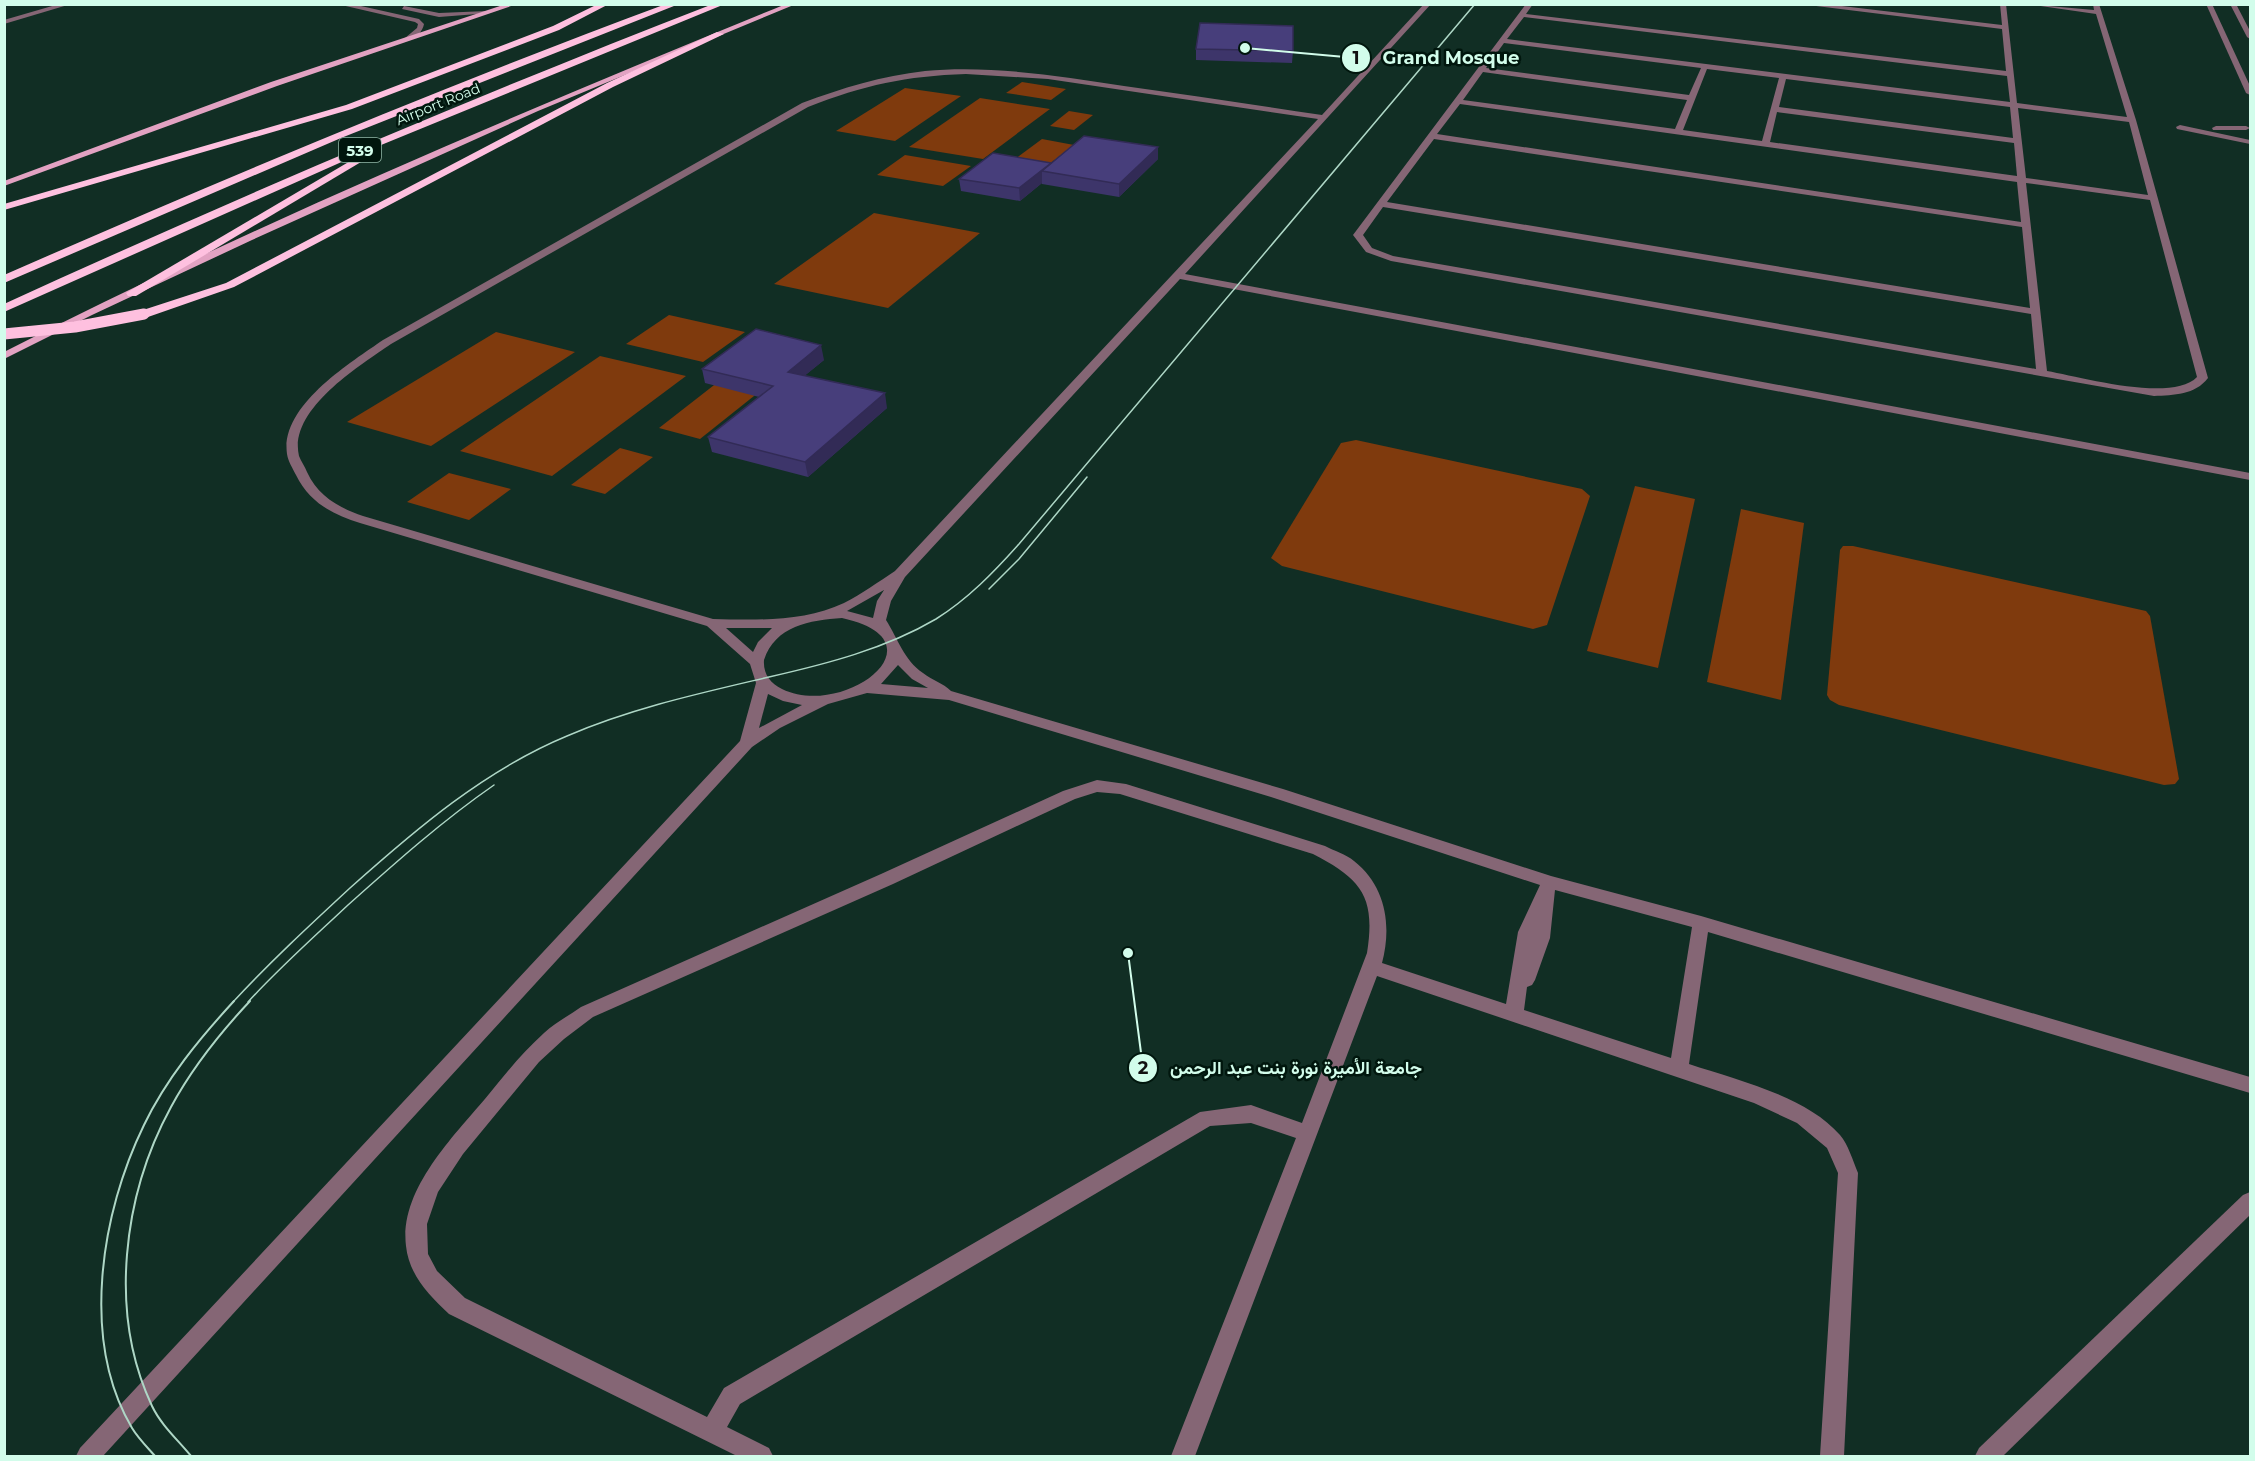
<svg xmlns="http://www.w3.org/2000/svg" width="2255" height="1461" font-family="Montserrat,Vazirmatn,sans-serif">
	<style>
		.green { fill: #7f3a0d }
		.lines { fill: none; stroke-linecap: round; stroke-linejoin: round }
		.minor { fill: #856675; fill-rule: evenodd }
		.major { fill: #e2a2c2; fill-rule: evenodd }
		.highway { fill: #fec0df; fill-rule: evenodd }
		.tram-far1 { stroke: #aed7c6; stroke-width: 1.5 }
		.tram { stroke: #aed7c6; stroke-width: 2 }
		.highway-bridge { stroke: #fec0df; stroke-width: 11 }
		.wall { fill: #3d356a }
		.shaded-wall { fill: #322b56 }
		.building { fill: #473e7b; stroke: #322b56; stroke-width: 1.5 }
		.labels { text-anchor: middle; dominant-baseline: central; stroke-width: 5; stroke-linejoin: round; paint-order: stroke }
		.far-street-label { font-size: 14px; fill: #d2fdeb; stroke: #00160d }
		.shield { fill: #00160d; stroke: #93b8a8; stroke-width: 1.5 }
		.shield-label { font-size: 15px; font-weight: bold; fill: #d2fdeb }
		.leader { fill: none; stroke: #d2fdeb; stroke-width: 2 }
		.callout-dot { fill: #d2fdeb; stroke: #00160d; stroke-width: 2 }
		.mark-label { font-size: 18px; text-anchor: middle; font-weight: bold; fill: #111 }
		.callout-label { font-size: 18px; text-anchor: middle; font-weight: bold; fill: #d2fdeb; stroke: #00160d; stroke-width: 5; stroke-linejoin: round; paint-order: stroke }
	</style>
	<rect width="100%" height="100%" fill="#112e24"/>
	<g class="green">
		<path d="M1022,82L1066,89L1051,100L1006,93Z"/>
		<path d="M905,88L961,96L895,141L836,131Z"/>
		<path d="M980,98L1050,109L983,159L909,147Z"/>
		<path d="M1069,111L1093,115L1074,130L1050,126Z"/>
		<path d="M1042,139L1074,145L1044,168L1011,162Z"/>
		<path d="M905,155L971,166L943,186L877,175Z"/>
		<path d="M874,213L980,233L888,308L774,284Z"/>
		<path d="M669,315L745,332L703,362L626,344Z"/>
		<path d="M496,332L575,352L431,446L347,422Z"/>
		<path d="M600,356L686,376L552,476L460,451Z"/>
		<path d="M718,382L759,392L700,439L659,428Z"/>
		<path d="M1356,440L1582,489L1590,496L1547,625L1533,629L1282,566L1271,558L1341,443Z"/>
		<path d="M620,448L653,457L605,494L571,485Z"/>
		<path d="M449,473L511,489L469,520L407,502Z"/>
		<path d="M1635,486L1695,499L1658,668L1587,651Z"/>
		<path d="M1741,509L1804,523L1781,700L1707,682Z"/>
		<path d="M1843,546H1853L2146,611L2150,616L2179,779L2175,784L2164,785L1839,705L1830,700L1827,695L1840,550Z"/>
	</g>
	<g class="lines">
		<g class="minor">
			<path d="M59,4H71L4,24V20Z"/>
			<path d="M337,4H352L419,19L424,24C423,32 413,41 405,40V38L417,28L418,24L415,22Z"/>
			<path d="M1424,4H1431L1185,274L2250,473V480L1180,279L905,577L891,601L886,620C898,639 904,660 923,673C932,680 943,683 951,691L1283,789L1551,876L1701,916L2250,1077V1093L1708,932L1689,1064C1737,1080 1806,1096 1840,1135C1848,1144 1853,1161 1858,1173L1844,1456H1820L1838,1173L1827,1148L1797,1123L1754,1103L1377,976L1195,1456H1171L1296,1138L1251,1123L1210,1126L740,1404L727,1427L769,1448L773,1456H737L449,1314C429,1295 409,1275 406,1246C399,1189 455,1135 489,1094C506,1073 523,1052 544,1033C555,1023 568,1016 581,1007L881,874L1063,791L1097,780L1126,784L1325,846C1334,851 1346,854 1354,861C1386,886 1392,926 1382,963L1506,1004L1518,932L1540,885L1271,797L949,700L867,693L828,704L780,728L752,747L103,1456H76L80,1448L740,741L756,683L750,664L707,626L360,523C333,515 309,502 296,475C293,469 288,461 287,454C280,406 350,363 383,340L802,103C842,88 882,76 925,71C991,65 1059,76 1124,86C1190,95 1256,105 1322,115ZM966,74L1048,79L1318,119L895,571C878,582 862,594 844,603C804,622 756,620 713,619L363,516C339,508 318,496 307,472C305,467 301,461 299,456C288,410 359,366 391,344L808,107C864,85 906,76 966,74ZM884,590L877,601L873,618L847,611ZM842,618C947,641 844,719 782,689C770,683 763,674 764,660C775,626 810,620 842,618ZM726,628H772L758,642L753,652ZM898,665L912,679L928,688L881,684ZM768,694L783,701L802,705L759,728ZM1097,792L1120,794L1313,854C1361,879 1376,896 1367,953L1302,1123L1251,1105L1200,1112L724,1388L707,1417L465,1298L437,1271L428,1254L427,1224L438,1192L463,1154L539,1062L564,1039L593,1017L893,884L1075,799ZM1555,890L1692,927L1671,1058L1524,1010L1527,987L1532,985L1535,980L1550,938Z"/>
			<path d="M1526,4H1533L1526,14L2006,71L2002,29L1800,4H1825L2002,25L2000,4H2006L2017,103L2127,117L2096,14L2026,4L2094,10L2093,4H2099L2136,120L2208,378C2195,395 2174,395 2154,396L1391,261L1366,252L1353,235ZM1524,17L2007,76L2010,102L1507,39ZM1504,43L1701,68L1689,95L1486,68ZM1707,69L1779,78L1762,141L1683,130ZM1483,72L1687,100L1675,129L1463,100ZM1786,79L2010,107L2013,138L1779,107ZM1460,104L2017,182L2021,222L1437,134ZM2018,108L2129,122L2148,195L2026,178ZM1777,112L2014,143L2017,176L1770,142ZM1434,139L2022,227L2030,308L1387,202ZM2026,183L2150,200L2197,377C2172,403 2081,377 2047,371ZM1383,207L2031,314L2036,369L1393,256L1372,248L1363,235Z"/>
			<path d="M2206,4H2212L2250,86V95L2246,93Z"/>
			<path d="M2230,4H2236L2250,31V39L2247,37Z"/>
			<path d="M404,6L439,13L487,11L490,13L439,17L402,9Z"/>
			<path d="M2180,125L2250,140V144L2177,129L2176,127Z"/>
			<path d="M2216,126H2246L2250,128L2246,130H2213L2212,128Z"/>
			<path d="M2250,1192V1215L2003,1456H1975L1979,1448L2243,1195Z"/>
		</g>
		<g class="major">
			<path d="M506,4H517L277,86L4,186V181L271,82Z"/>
			<path d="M786,4H796L538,111L252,240L92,315L4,359V352C259,222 522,112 786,4Z"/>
		</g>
		<g class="highway">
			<path d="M598,4H609L559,30L352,109L4,210V204L346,105L553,26Z"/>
			<path d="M666,4H679L341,138L4,283V275C223,179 442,87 666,4Z"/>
			<path d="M713,4H725L364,152L4,312V304C238,197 473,97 713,4Z"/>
			<path d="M717,32L724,34L613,87L234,287L148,317L144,318L138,314L140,311L226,283L607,83Z"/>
			<path d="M352,160L361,162L136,296H128L126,293Z"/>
		</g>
		<g class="tram-far1">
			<path d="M989,589L1019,559L1087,477"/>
			<path d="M233,1002C270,962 310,925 350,888C416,829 485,770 567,736C632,708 701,693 769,677C826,664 885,649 936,619C968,599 994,572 1019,544L1475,4"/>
			<path d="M248,1002C279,968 314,937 348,905C395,863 442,821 494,785"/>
		</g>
		<g class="tram">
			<path d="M155,1456C147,1447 138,1438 132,1428C80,1340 101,1213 144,1125C166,1079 200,1038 234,1001"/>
			<path d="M191,1456C178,1440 161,1425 152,1406C108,1313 123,1195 171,1107C192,1068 220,1033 250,1001"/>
		</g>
		<path class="highway-bridge" d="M4,334L75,327L144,314"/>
	</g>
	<g class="wall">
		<path d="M1196,49L1293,51L1292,63L1196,60Z"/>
		<path d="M1158,159L1119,197L1042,184V183L1020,201L961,191L959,179L1051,163Z"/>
		<path d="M824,360L804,376L887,408L808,477L712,452L708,437L759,397L705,383L702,369Z"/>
	</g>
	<g class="shaded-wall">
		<path d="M1158,147V159L1119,197V184Z"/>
		<path d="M1051,163L1042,171V183L1020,201L1019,188Z"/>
		<path d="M821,345L824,360L791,387L788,372Z"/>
		<path d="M885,393L887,408L808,477L805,462Z"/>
	</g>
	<g class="building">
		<path d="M1200,23L1293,26V51L1196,49Z"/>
		<path d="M1084,136L1158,147L1119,184L1042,171Z"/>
		<path d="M993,153L1051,163L1019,188L959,179Z"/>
		<path d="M756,329L821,345L788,372L885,393L805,462L708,437L773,386L702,369Z"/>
	</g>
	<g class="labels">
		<g class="far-street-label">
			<text transform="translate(438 104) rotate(-22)">Airport Road</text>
		</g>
		<rect class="shield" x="339" y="138" width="42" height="24" rx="4.5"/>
		<g class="shield-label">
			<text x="360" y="150">539</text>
		</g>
	</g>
	<path class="leader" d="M1245 48L1356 58M1128 953L1143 1068"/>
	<g class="callout-dot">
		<circle cx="1245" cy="48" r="6"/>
		<circle cx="1128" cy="953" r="6"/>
		<circle cx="1356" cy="58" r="15"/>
		<circle cx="1143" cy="1068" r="15"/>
	</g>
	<g class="mark-label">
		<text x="1356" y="64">1</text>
		<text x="1143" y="1074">2</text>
	</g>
	<g class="callout-label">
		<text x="1451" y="64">Grand Mosque</text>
		<text x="1296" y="1074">جامعة الأميرة نورة بنت عبد الرحمن</text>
	</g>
	<rect width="2255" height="1461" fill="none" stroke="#d2fdeb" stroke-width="12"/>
</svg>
